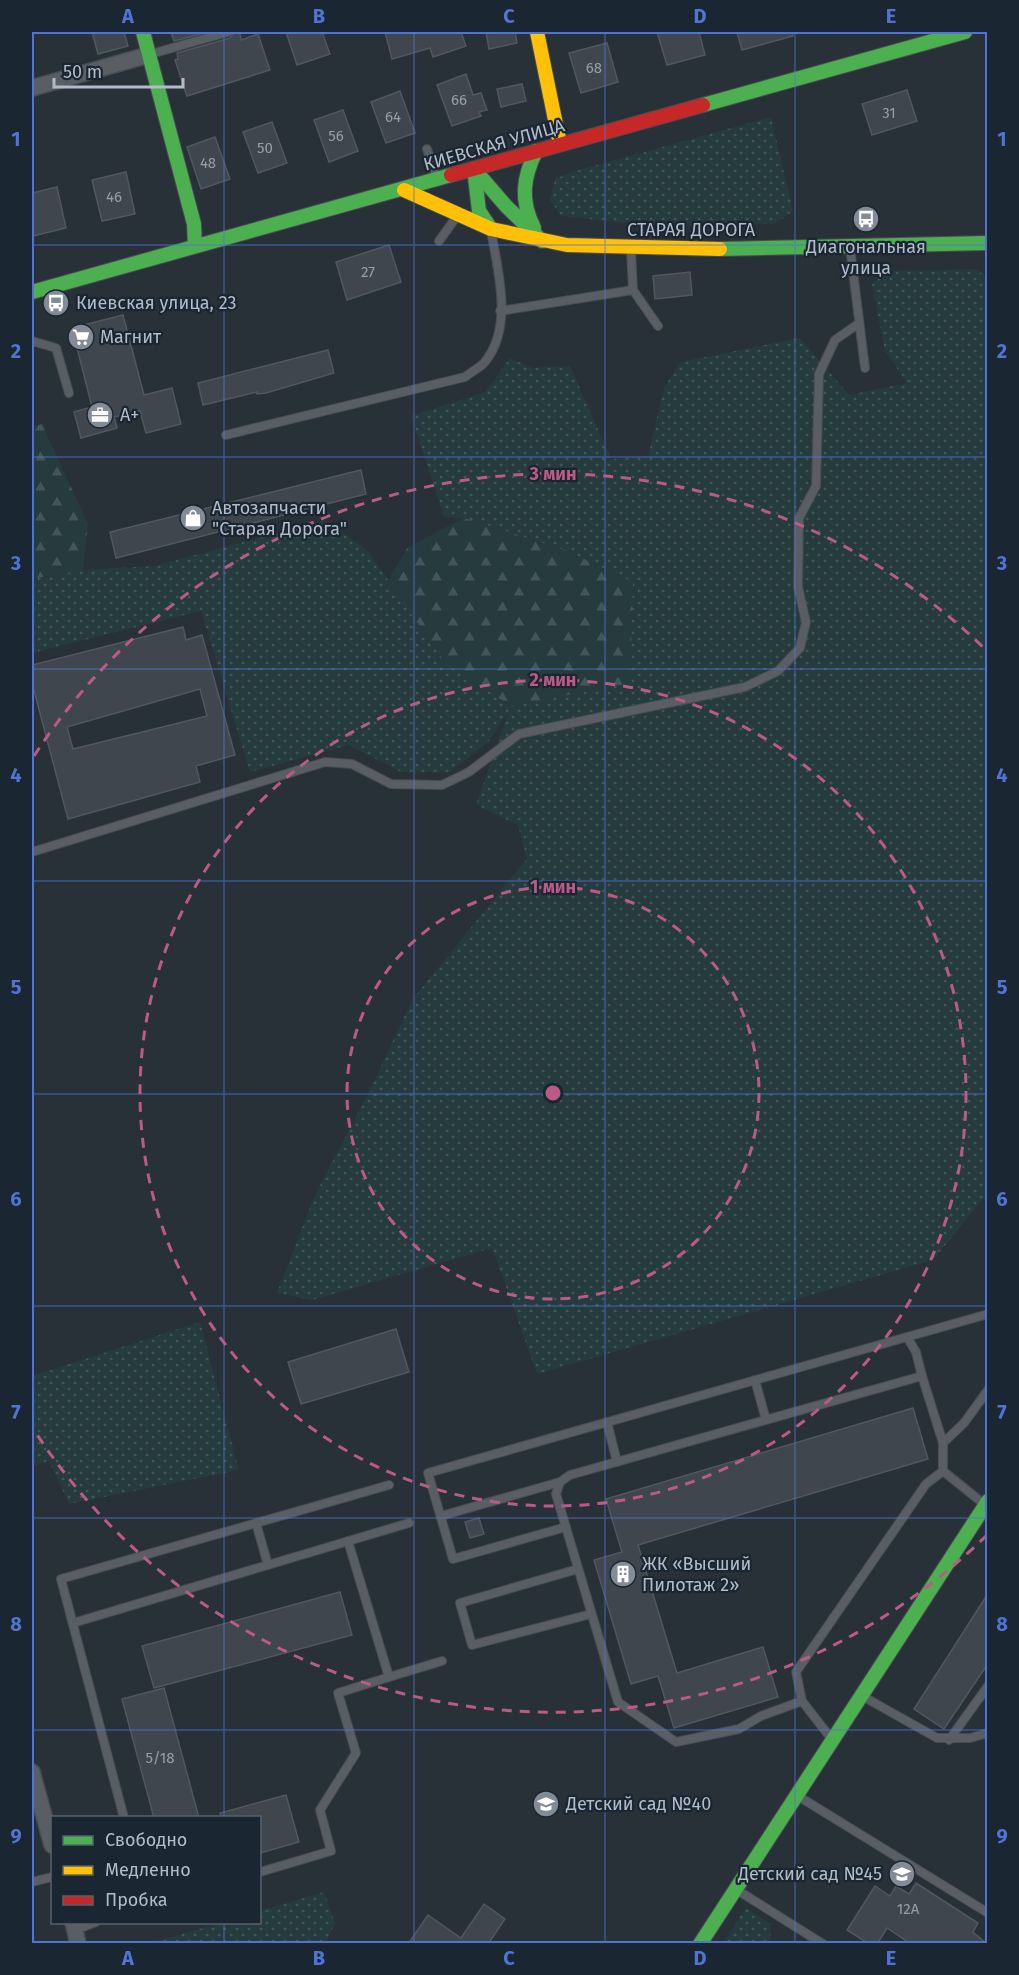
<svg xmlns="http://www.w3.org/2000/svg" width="1019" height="1975" font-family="'Fira Sans',sans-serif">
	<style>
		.grass { fill: url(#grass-dots) }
		.forest { fill: url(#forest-firs) }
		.building { fill: #40464e; stroke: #50575f; stroke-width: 1.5; fill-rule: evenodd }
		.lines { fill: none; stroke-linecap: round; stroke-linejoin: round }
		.lane-casing { stroke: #474c52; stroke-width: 10 }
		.street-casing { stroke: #474c52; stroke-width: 18 }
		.fast-casing { stroke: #474c52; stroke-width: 16 }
		.slow-casing { stroke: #474c52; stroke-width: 16 }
		.jam-casing { stroke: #474c52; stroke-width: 16 }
		.lane { stroke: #595e65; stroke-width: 8 }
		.street { stroke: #595e65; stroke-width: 15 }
		.fast { stroke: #4caf50; stroke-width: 14 }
		.slow { stroke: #ffc107; stroke-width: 14 }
		.jam { stroke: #c62828; stroke-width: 14 }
		.grid { fill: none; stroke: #5174d3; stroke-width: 1.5; stroke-opacity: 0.55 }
		.ring { fill: none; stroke: #bc5a87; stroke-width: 3; stroke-dasharray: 10 8 }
		.labels { text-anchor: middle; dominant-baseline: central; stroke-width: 4.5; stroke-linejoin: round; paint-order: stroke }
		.number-label { font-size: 15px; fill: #969eaa }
		.street-label { font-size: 18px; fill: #b2bcc9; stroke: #1b2633 }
		.poi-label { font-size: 18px; fill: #b2bcc9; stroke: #1b2633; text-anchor: start }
		.centre { fill: #bc5a87; stroke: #1b2633; stroke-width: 3 }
		.ring-label { font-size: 18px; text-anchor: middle; font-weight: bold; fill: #bc5a87; stroke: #1b2633; stroke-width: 4.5; stroke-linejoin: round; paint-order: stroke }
		.neatline { fill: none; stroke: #5174d3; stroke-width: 2 }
		.grid-label { font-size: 20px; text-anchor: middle; font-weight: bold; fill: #5174d3 }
	</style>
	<defs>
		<pattern id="grass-dots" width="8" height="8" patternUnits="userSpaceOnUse" patternTransform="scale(1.5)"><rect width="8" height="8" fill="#253b3e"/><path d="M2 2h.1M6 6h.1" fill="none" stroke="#425559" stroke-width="1.8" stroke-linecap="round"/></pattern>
		<pattern id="forest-firs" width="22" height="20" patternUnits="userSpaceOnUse" patternTransform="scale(1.5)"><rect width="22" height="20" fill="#253b3e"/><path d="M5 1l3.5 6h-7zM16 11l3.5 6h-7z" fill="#425559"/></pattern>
	</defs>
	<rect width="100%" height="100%" fill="#283038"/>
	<g class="grass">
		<path d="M771,117L793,211L775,224L642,225L561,216L550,200L555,179L572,172Z"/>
		<path d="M976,269L988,278L987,1201L983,1199L933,1260L537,1374L492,1248L312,1300L277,1293L314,1197L370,1090L412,1000L527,859L518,825L476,805L509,710L489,741L450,772H401L349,745L250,772L201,611L32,653V579L83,570L154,566L326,520L368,551L446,664L565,550L464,518L444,517L411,416L485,392L510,358L532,368L570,366L611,459L648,456L664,388L680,362L800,338L849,395L907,383L885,351L872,284L887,271Z"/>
		<path d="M200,1322L239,1470L69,1504L49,1461L32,1467V1376Z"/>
		<path d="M324,1892L335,1923L326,1943H150L221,1923L260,1922V1911Z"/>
		<path d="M746,1908L771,1924L770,1943H723Z"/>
	</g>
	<g class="forest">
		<path d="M42,424L88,524L83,570L32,579V427Z"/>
		<path d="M464,518L565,550L633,582L630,683L511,706L446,664L388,580L408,547Z"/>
	</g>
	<g class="building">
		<path d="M92,32H124L128,46L98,54Z"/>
		<path d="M171,32H208L174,41Z"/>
		<path d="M234,32H240L241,40L258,34L270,70L187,96L175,60L178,59L177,53L230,38Z"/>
		<path d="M286,32H322L330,54L297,65Z"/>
		<path d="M385,32H461L466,46L433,57L430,48L392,59Z"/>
		<path d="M486,32H515L517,43L489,49Z"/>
		<path d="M657,32H699L705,55L667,65Z"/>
		<path d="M737,32H792L793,36L742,50Z"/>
		<path d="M607,43L618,82L581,93L569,53Z"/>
		<path d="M466,74L473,95L481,93L487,110L479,112L481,116L452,126L437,85Z"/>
		<path d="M522,84L526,101L501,107L497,89Z"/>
		<path d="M907,90L917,121L872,135L862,104Z"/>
		<path d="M400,91L415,133L386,143L371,102Z"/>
		<path d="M343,110L358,151L329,162L314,120Z"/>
		<path d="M272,122L287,163L258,173L243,132Z"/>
		<path d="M215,137L230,179L201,189L187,147Z"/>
		<path d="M126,172L135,214L102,221L92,180Z"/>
		<path d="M57,187L66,228L33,236L32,193Z"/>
		<path d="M389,245L401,282L347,300L336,262Z"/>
		<path d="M690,272L692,295L655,299L653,276Z"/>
		<path d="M123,315L144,395L172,388L181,424L146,433L140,411L114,417L117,428L81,438L74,412L92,407L72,328Z"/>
		<path d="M328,350L334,373L266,393L257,394V392L203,405L198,383Z"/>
		<path d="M361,470L366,494L116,558L110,532Z"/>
		<path d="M183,627L186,640L202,635L235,755L196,766L200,782L68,819L32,683V665ZM200,689L207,716L73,749L67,727Z"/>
		<path d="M396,1329L409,1372L301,1404L288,1362Z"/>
		<path d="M913,1408L928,1459L638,1545L677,1673L763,1647L778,1697L674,1728L658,1676L631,1684L594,1560L622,1552L606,1499Z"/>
		<path d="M479,1518L484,1534L470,1538L465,1522Z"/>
		<path d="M340,1592L352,1635L154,1688L142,1646Z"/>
		<path d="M987,1595V1665L944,1729L914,1709Z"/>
		<path d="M164,1688L199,1818H154L122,1699Z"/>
		<path d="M286,1795L299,1842L260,1853V1818H221L220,1813Z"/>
		<path d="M916,1883L978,1923L973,1932L987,1944H911L887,1928L877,1944H869L847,1930L875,1886L890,1896L896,1886L909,1894Z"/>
		<path d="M484,1904L505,1919L488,1944H408L428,1915L461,1938Z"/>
	</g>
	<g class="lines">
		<defs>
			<g id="lane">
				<path d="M151,54L228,32"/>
				<path d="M427,149L436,176"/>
				<path d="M439,241L457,216"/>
				<path d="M850,247L865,368"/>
				<path d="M631,250L633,290L658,326"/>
				<path d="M500,311L633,290"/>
				<path d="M32,341L56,348L69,393"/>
				<path d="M226,435L465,377C471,372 479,368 484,363C514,328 498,271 491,231"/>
				<path d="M32,852L325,762L352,764L391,784L442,785L469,772L519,734L745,687L778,671L800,648L806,622L798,587L799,518L816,486L819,374L835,340L858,324"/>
				<path d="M907,1337L916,1352L922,1376"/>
				<path d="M755,1380L766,1420"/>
				<path d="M607,1422L617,1462"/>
				<path d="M943,1443L964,1423L988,1390"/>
				<path d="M441,1516L560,1482"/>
				<path d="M256,1523L268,1565"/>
				<path d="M566,1527L453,1559L428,1473L988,1314"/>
				<path d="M578,1569L460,1603L472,1645L591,1614"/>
				<path d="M73,1623L409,1523"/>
				<path d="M389,1677L442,1661"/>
				<path d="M864,1697L937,1738H970L988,1733"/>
				<path d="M802,1701L761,1716L739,1729L676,1742L618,1702L556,1494L560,1482L570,1475L922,1376L943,1443V1471"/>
				<path d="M830,1737L802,1701L796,1672L926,1484L943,1471L984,1504"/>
				<path d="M949,1740L988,1686"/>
				<path d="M798,1796L988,1913"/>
				<path d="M124,1818L61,1579L389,1485"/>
				<path d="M260,1872L331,1851L320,1810L356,1753L338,1693L389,1677L348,1541"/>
				<path d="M32,1882L52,1877"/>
				<path d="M737,1890L823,1944"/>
				<path d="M75,1930L96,1922"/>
			</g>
			<g id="street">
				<path d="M32,88L148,55"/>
				<path d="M32,1772L52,1845"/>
				<path d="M73,1922L78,1944"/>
			</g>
			<g id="fast">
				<path d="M143,32L194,224L195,246"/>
				<path d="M703,105L965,32"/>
				<path d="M474,169L506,206L542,241"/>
				<path d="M474,169L479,211L491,229"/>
				<path d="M534,228C520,200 523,178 536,151"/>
				<path d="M720,249L988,243"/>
				<path d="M32,292L451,175"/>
				<path d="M700,1944L988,1501"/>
			</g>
			<g id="slow">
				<path d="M537,32L560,144"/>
				<path d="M404,190L491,229L567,245L720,249"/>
			</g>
			<path id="jam" d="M451,175L703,105"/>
		</defs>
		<use href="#lane" class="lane-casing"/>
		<use href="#street" class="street-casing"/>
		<use href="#fast" class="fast-casing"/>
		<use href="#slow" class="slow-casing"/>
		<use href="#jam" class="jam-casing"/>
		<use href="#lane" class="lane"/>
		<use href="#street" class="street"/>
		<use href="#fast" class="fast"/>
		<use href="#slow" class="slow"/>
		<use href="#jam" class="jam"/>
	</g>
	<path class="grid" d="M224,32V1818M414,32V1944M605,32V1944M795,32V1944M32,245H988M32,457H988M32,669H988M32,881H988M32,1094H988M32,1306H988M32,1518H988M32,1730H988M224,1922V1944"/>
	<g class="ring">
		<circle cx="553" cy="1093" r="206"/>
		<circle cx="553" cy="1093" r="413"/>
		<path d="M987 1535A619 619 0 0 1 34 1430M34 756A619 619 0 0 1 987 651"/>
	</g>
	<defs>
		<symbol id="bus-disc" viewBox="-11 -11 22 22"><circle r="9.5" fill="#828b96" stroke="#1b2633"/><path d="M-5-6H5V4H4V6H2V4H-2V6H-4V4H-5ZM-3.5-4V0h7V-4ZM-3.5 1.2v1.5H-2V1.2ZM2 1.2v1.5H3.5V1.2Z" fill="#fff"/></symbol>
		<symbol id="supermarket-disc" viewBox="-11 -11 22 22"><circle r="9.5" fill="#828b96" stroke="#1b2633"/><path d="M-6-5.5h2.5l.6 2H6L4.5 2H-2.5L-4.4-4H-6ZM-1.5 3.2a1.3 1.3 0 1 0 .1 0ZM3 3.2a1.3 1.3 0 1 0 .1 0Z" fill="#fff"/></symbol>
		<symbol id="office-disc" viewBox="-11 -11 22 22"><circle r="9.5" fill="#828b96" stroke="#1b2633"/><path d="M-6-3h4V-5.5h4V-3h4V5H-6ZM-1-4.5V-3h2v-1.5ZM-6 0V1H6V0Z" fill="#fff"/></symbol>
		<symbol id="shop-disc" viewBox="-11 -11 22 22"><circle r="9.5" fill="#828b96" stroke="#1b2633"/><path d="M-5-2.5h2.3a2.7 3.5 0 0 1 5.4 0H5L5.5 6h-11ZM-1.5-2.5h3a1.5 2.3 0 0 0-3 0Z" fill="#fff"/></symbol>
		<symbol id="building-disc" viewBox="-11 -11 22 22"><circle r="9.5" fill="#828b96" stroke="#1b2633"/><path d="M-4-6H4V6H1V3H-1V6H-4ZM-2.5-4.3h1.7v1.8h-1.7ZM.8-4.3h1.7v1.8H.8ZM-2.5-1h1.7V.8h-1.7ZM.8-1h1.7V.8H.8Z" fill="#fff"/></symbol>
		<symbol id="school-disc" viewBox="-11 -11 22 22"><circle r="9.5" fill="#828b96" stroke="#1b2633"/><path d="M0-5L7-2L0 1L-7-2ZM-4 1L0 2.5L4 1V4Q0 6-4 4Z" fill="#fff"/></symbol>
	</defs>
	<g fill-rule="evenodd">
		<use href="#bus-disc" x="851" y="204" width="30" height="30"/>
		<use href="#bus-disc" x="41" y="288" width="30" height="30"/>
		<use href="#supermarket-disc" x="66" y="322" width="30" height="30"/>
		<use href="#office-disc" x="85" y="400" width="30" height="30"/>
		<use href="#shop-disc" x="178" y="503" width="30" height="30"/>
		<use href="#building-disc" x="608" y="1559" width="30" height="30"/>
		<use href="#school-disc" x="531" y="1789" width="30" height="30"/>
		<use href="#school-disc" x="887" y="1859" width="30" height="30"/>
	</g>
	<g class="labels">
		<g class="number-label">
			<text x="594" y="68">68</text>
			<text x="459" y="100">66</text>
			<text x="889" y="113">31</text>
			<text x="393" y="117">64</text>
			<text x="336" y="136">56</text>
			<text x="265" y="148">50</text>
			<text x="208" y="163">48</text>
			<text x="114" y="197">46</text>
			<text x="368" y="272">27</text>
			<text x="160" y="1758">5/18</text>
			<text x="908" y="1909">12А</text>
		</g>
		<g class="street-label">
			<text transform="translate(494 145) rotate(-16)">КИЕВСКАЯ УЛИЦА</text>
			<text x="691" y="230">СТАРАЯ ДОРОГА</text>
		</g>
		<g class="poi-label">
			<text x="866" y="247" text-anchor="middle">Диагональная<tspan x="866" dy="21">улица</tspan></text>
			<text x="76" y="303">Киевская улица, 23</text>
			<text x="100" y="337">Магнит</text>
			<text x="120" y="415">А+</text>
			<text x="212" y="508">Автозапчасти<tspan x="212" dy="21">"Старая Дорога"</tspan></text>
			<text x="642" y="1564">ЖК «Высший<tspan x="642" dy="21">Пилотаж 2»</tspan></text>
			<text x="566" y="1804">Детский сад №40</text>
			<text x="882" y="1874" text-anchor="end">Детский сад №45</text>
		</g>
	</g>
	<circle cx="553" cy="1093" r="9" class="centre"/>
	<g class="ring-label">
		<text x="553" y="480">3 мин</text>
		<text x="553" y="686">2 мин</text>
		<text x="553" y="893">1 мин</text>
	</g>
	<rect width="1019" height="1975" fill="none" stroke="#1b2633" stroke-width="66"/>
	<rect x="51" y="1816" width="210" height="108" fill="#1b2633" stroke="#57626f" stroke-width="1.5"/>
	<rect x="63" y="1836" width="30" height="9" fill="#4caf50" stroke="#57626f" stroke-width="1.5"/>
	<text x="105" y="1846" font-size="18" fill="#b2bcc9">Свободно</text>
	<rect x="63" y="1866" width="30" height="9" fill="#ffc107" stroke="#57626f" stroke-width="1.5"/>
	<text x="105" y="1876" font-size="18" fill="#b2bcc9">Медленно</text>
	<rect x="63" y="1896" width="30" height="9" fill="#c62828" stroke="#57626f" stroke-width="1.5"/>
	<text x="105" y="1906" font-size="18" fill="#b2bcc9">Пробка</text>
	<path d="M54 78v9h129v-9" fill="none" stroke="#b2bcc9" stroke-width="3"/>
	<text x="63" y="78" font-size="18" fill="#b2bcc9" stroke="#1b2633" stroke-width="4.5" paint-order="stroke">50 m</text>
	<rect x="33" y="33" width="953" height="1909" class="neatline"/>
	<g class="grid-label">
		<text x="128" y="23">A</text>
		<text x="319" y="23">B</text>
		<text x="509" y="23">C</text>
		<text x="700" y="23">D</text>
		<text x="891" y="23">E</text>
		<text x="16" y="146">1</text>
		<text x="1002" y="146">1</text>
		<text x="16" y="358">2</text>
		<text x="1002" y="358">2</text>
		<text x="16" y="570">3</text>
		<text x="1002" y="570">3</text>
		<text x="16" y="782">4</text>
		<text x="1002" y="782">4</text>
		<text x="16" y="994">5</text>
		<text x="1002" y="994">5</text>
		<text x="16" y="1206">6</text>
		<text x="1002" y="1206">6</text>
		<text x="16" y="1419">7</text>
		<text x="1002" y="1419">7</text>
		<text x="16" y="1631">8</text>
		<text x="1002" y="1631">8</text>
		<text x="16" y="1843">9</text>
		<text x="1002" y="1843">9</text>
		<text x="128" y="1965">A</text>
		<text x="319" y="1965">B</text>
		<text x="509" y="1965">C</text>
		<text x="700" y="1965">D</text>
		<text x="891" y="1965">E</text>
	</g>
</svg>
